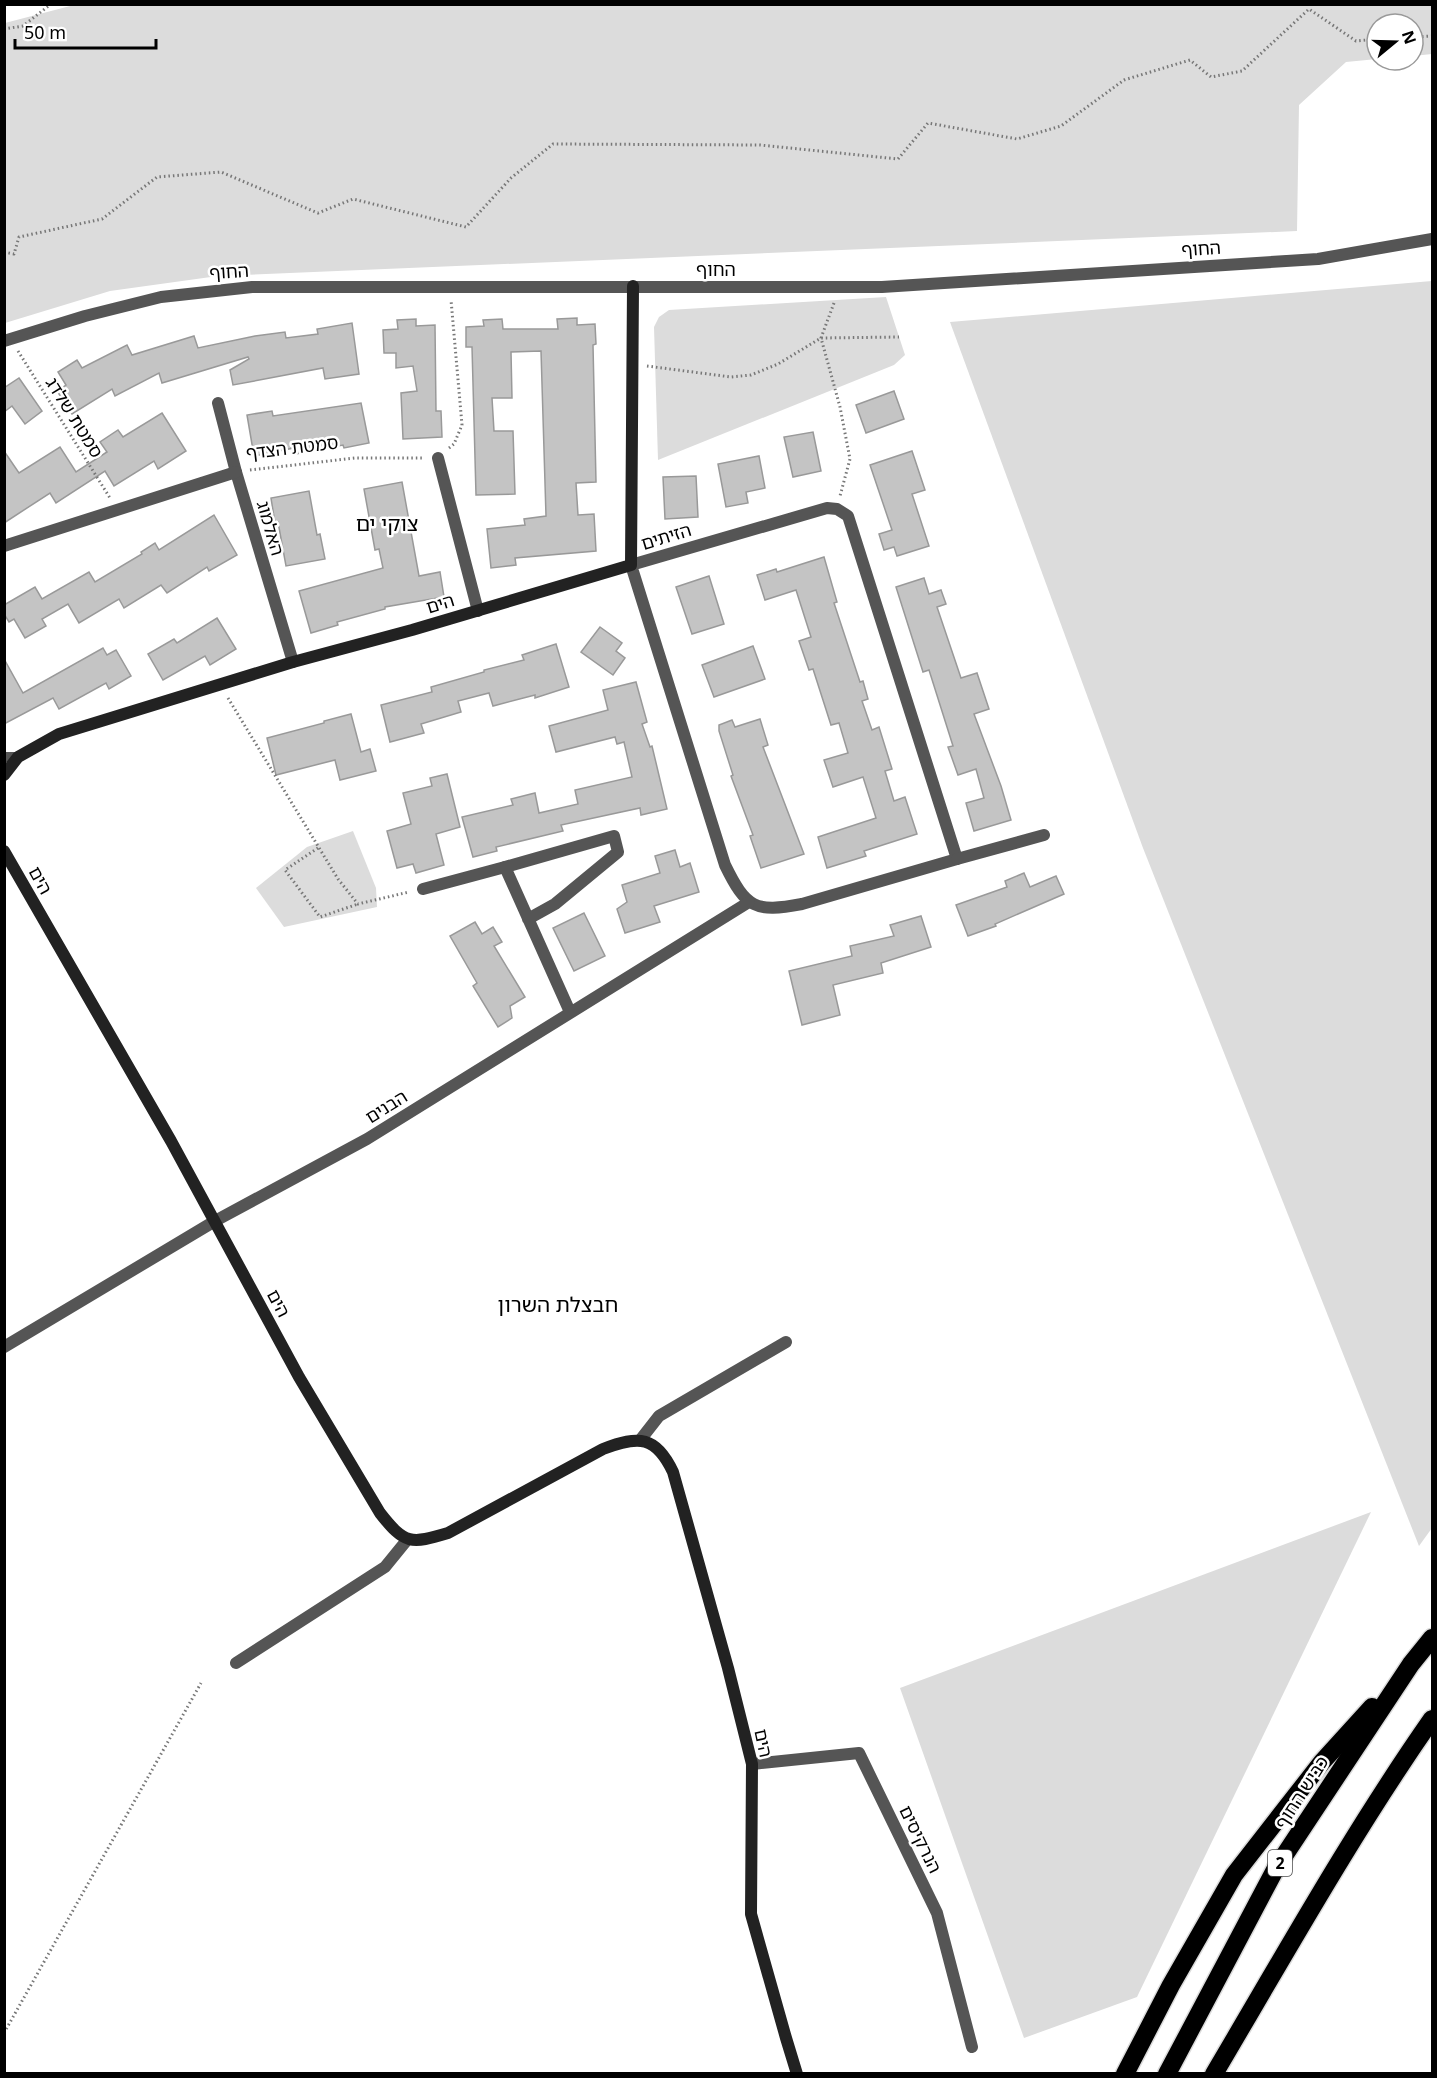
<svg xmlns="http://www.w3.org/2000/svg" width="1437" height="2078" font-family="'Noto Sans','Noto Sans Hebrew',sans-serif">
	<style>
		.green { fill: #dcdcdc }
		.building { fill: #c4c4c4; stroke: #999; stroke-width: 1.5 }
		.lines { fill: none; stroke-linecap: round; stroke-linejoin: round }
		.highway-casing { stroke: #dbdbdb; stroke-width: 21 }
		.path { stroke: #777; stroke-width: 3; stroke-dasharray: 1.5 3; stroke-linecap: butt }
		.lane { stroke: #555; stroke-width: 10 }
		.street { stroke: #555; stroke-width: 12 }
		.secondary { stroke: #222; stroke-width: 12 }
		.highway { stroke: #000; stroke-width: 18 }
		.labels { text-anchor: middle; dominant-baseline: central; stroke-width: 5; stroke-linejoin: round; paint-order: stroke }
		.shield { fill: #fff; stroke: #4c4c4c; stroke-width: 1.5 }
		.shield-label { font-size: 16px; font-weight: bold; fill: #000 }
		.street-label { font-size: 18px; fill: #000; stroke: #fff }
		.quarter-label { font-size: 21px; fill: #000; stroke: #fff }
	</style>
	<rect width="100%" height="100%" fill="#fff"/>
	<g class="green">
		<path d="M74,5L1432,4V54L1413,56V24H1377V59L1346,62L1299,105L1297,231L218,276L110,291L5,323V23Z"/>
		<path d="M1432,281V1528L1419,1546L1143,848L950,322Z"/>
		<path d="M886,297L905,355L894,365L658,460L654,327L659,317L669,310Z"/>
		<path d="M353,831L376,888L377,907L284,927L256,888L307,847Z"/>
		<path d="M1371,1512L1137,1997L1024,2038L900,1688Z"/>
	</g>
	<g class="building">
		<path d="M577,318V325L595,324L596,344L593,345L596,482L576,483L578,515L594,514L596,551L515,558L516,565L491,568L487,529L525,525L524,519L546,516L541,351L511,352L512,398H492L494,431H513L515,494L476,495L472,347H466V327L484,326L483,320L502,319L503,329H558L557,319Z"/>
		<path d="M416,319V326L435,325L436,411H441L442,437L403,439L401,393L417,391L413,366L396,368V353H384L383,330L398,329L397,320Z"/>
		<path d="M352,323L359,374L325,379L323,368L233,385L230,370L249,359L248,357L162,383L159,373L115,396L112,389L72,414L57,391L66,385L58,372L77,360L82,368L127,345L132,355L194,336L198,348L255,336L285,332L286,338L318,334L317,329Z"/>
		<path d="M19,378L42,411L25,424L12,406L4,412V388Z"/>
		<path d="M894,391L904,419L866,433L856,405Z"/>
		<path d="M361,403L369,443L344,448L343,445L295,454L294,448L254,456L247,415L272,411L273,416Z"/>
		<path d="M162,413L186,451L158,469L154,461L114,486L105,471L56,503L50,493L4,523V451L19,473L60,447L76,472L107,452L100,442L118,430L123,437Z"/>
		<path d="M813,432L821,471L793,477L784,437Z"/>
		<path d="M912,451L925,490L912,494L929,546L897,556L894,547L884,550L879,534L892,530L870,465Z"/>
		<path d="M759,456L765,488L746,492L748,503L726,507L718,464Z"/>
		<path d="M696,476L698,517L665,519L663,477Z"/>
		<path d="M402,482L419,576L440,572L444,597L385,607V609L337,622L338,625L311,633L299,591L383,568L379,549L375,550L364,489Z"/>
		<path d="M309,491L317,535L320,534L325,559L286,566L278,522L275,523L271,498Z"/>
		<path d="M214,515L237,555L209,571L207,567L167,593L161,585L124,608L119,599L79,623L68,604L42,619L46,626L25,638L14,619L9,622L4,614V605L35,587L42,599L89,572L95,582L142,554L141,552L155,543L159,550Z"/>
		<path d="M824,557L837,602L834,603L860,682L863,681L868,699L862,701L872,730L879,727L892,769L885,771L894,801L905,797L917,834L864,851L866,856L827,868L818,837L876,818L863,777L833,787L824,760L848,753L839,723L831,725L813,669L809,670L799,641L811,637L796,590L765,600L757,575L776,569L777,572Z"/>
		<path d="M709,576L724,624L692,634L676,587Z"/>
		<path d="M924,578L929,594L941,590L946,604L937,607L961,678L977,673L989,709L974,714L1001,786L1011,820L974,831L966,803L984,798L976,769L958,775L948,747L953,746L929,670L923,672L896,587Z"/>
		<path d="M217,618L236,649L210,665L205,656L163,680L148,654L174,639L177,643Z"/>
		<path d="M600,627L622,643L616,651L625,658L613,675L581,652Z"/>
		<path d="M556,644L569,687L535,698V695L493,706L489,693L458,701L461,712L421,724L424,733L390,742L381,705L432,692L431,687L484,672V670L524,660L522,655Z"/>
		<path d="M753,646L765,679L714,697L702,665Z"/>
		<path d="M103,648L107,655L116,650L131,676L109,689L106,683L59,709L53,698L4,724V659L23,693Z"/>
		<path d="M636,682L647,722L642,724L650,747L652,746L667,809L641,815L640,808L561,825L563,831L496,847L497,851L473,857L462,817L513,805L511,799L535,793L539,813L578,804L575,790L632,777L624,742L617,744L615,737L556,752L549,726L608,710L603,690Z"/>
		<path d="M351,714L361,752L370,749L376,771L340,780L335,760L276,775L267,738L324,723V721Z"/>
		<path d="M760,719L768,745L763,747L804,854L761,868L750,836L753,835L731,776L733,775L719,731V725L732,720L735,727Z"/>
		<path d="M447,774L460,827L436,834L444,865L416,873L413,864L397,868L387,831L411,824L403,793L432,786L430,778Z"/>
		<path d="M675,850L680,867L690,863L699,892L654,906L660,922L625,933L617,909L627,902L622,885L660,873L655,856Z"/>
		<path d="M1024,873L1030,887L1056,876L1064,894L995,924L996,926L968,936L956,905L1007,887L1005,881Z"/>
		<path d="M584,913L605,956L574,971L553,928Z"/>
		<path d="M921,916L931,947L881,963L883,973L833,985L840,1015L802,1025L789,971L852,956L850,946L894,936L890,925Z"/>
		<path d="M475,922L482,934L493,927L502,942L494,946L525,997L510,1006L512,1018L498,1027L473,986L477,983L450,936Z"/>
	</g>
	<g class="lines">
		<defs>
			<g id="highway">
				<path d="M1125,2074L1171,1985L1234,1875L1322,1762L1372,1707"/>
				<path d="M1167,2074L1276,1868L1411,1664L1432,1638"/>
				<path d="M1214,2074C1285,1954 1353,1832 1432,1719"/>
			</g>
		</defs>
		<use href="#highway" class="highway-casing"/>
		<g class="path">
			<path d="M4,29L23,26L51,4"/>
			<path d="M1413,37L1432,36"/>
			<path d="M4,252L14,254L19,237L102,219L157,177L221,172L318,213L353,199L466,227L511,178L553,144L760,145L898,159L928,123L1017,139L1061,126L1124,80L1190,60L1211,77L1242,71L1309,9L1356,41L1377,39"/>
			<path d="M834,303L821,338L840,407L850,459L840,496"/>
			<path d="M18,351L110,498"/>
			<path d="M647,366L731,377L751,375L778,364L821,338L899,337"/>
			<path d="M449,448L454,444L462,425L451,300"/>
			<path d="M250,470L355,458H422"/>
			<path d="M228,698L338,879L358,904L409,892"/>
			<path d="M318,848L285,870L320,917L358,904"/>
			<path d="M4,2033L201,1683"/>
		</g>
		<path class="lane" d="M4,757H18"/>
		<g class="street">
			<path d="M4,341L85,316L161,297L252,287H882L1318,259L1432,239"/>
			<path d="M218,403L236,472L293,662"/>
			<path d="M438,458L478,611"/>
			<path d="M827,508L837,509L848,516L957,859L802,904C755,913 746,908 725,865L631,565Z"/>
			<path d="M4,546L236,472"/>
			<path d="M957,859L1044,835"/>
			<path d="M423,889L505,867"/>
			<path d="M528,919L555,904L618,852L614,836L505,867L570,1012"/>
			<path d="M4,1347L215,1221L367,1139L749,902"/>
			<path d="M641,1439L659,1416L786,1342"/>
			<path d="M236,1663L385,1567L407,1540"/>
			<path d="M752,1764L859,1753L937,1913L972,2047"/>
		</g>
		<g class="secondary">
			<path d="M4,775L18,757L59,734L293,662L412,630L631,565L633,286"/>
			<path d="M4,851L171,1141L299,1377L380,1513C405,1545 411,1544 448,1533L603,1449C639,1435 656,1436 673,1472L728,1668L752,1764L751,1914L786,2038L797,2074"/>
		</g>
		<use href="#highway" class="highway"/>
	</g>
	<g class="labels">
		<rect class="shield" x="1268" y="1850" width="24" height="26" rx="4.5"/>
		<g class="shield-label">
			<text x="1280" y="1863">2</text>
		</g>
		<g class="street-label">
			<text transform="translate(1201 248) rotate(-4)">החוף</text>
			<text x="716" y="269">החוף</text>
			<text transform="translate(229 271) rotate(-4)">החוף</text>
			<text transform="translate(75 417) rotate(58)">סמטת שלדג</text>
			<text transform="translate(292 447) rotate(-7)">סמטת הצדף</text>
			<text transform="translate(271 528) rotate(74)">האלמוג</text>
			<text transform="translate(666 536) rotate(-17)">הזיתים</text>
			<text transform="translate(440 603) rotate(-17)">הים</text>
			<text transform="translate(41 880) rotate(61)">הים</text>
			<text transform="translate(386 1106) rotate(-32)">הבנים</text>
			<text transform="translate(279 1303) rotate(62)">הים</text>
			<text transform="translate(764 1743) rotate(78)">הים</text>
			<text transform="translate(1301 1792) rotate(-57)">כביש החוף</text>
			<text transform="translate(921 1839) rotate(64)">הנרקיסים</text>
		</g>
		<g class="quarter-label">
			<text x="387" y="523">צוקי ים</text>
			<text x="558" y="1304">חבצלת השרון</text>
		</g>
	</g>
	<rect width="1437" height="2078" fill="none" stroke="#000000" stroke-width="12"/>
	<g transform="translate(1395 42) rotate(71)"><circle r="28" fill="#ffffff" stroke="#999999" stroke-width="1.5"/>
	<path d="M0-4.5L10 22L0 15L-10 22Z" fill="#000000"/>
	<text y="-9" font-size="16" font-weight="bold" text-anchor="middle" fill="#000000">N</text>
	</g>
	<path d="M15 39v9h141v-9" fill="none" stroke="#000000" stroke-width="3"/>
	<text x="24" y="39" font-size="18" fill="#000000" stroke="#ffffff" stroke-width="4.5" paint-order="stroke">50 m</text>
</svg>
